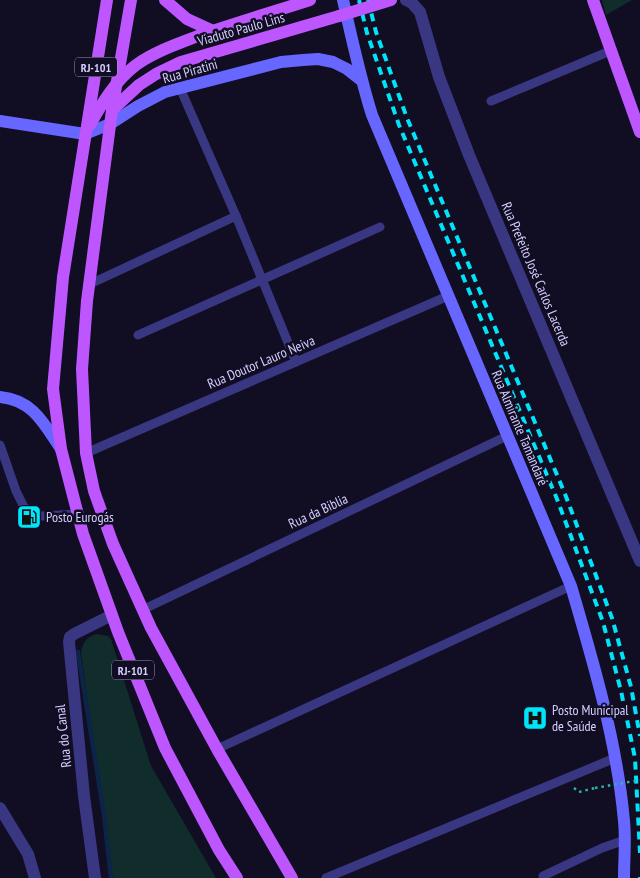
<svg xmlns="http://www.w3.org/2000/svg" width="640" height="878" font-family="'PT Sans Narrow',sans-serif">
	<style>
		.green { fill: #102d2b }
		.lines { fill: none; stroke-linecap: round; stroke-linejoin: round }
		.stream { stroke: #0c2448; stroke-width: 4.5 }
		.path { stroke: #2cb6ab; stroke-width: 2.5; stroke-dasharray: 2.5 4; stroke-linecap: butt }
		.service { stroke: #393782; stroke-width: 9 }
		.minor { stroke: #393782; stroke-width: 12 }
		.secondary { stroke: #6766ff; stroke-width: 12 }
		.primary { stroke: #bd56ff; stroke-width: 12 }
		.rail { stroke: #00e4fa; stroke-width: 4; stroke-dasharray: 8 6; stroke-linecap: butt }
		.path-bridge { stroke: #2cb6ab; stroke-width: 2.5; stroke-dasharray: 2.5 4; stroke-linecap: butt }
		.primary-bridge { stroke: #bd56ff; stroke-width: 12 }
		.labels { text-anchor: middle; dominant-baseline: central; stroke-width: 5; stroke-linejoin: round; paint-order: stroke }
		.shield { fill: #110d23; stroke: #9a95bd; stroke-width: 1 }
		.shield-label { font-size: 12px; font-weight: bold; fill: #d4cfff }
		.street-label { font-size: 14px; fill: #d4cfff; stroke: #110d23 }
		.poi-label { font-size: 14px; fill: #d4cfff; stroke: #110d23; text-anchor: start }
	</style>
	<rect width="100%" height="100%" fill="#110d23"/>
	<g class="green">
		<path d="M602,0H632L606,15Z"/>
		<path d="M96,634L108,636L111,639L151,766L216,878H112L81,652C83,642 86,638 96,634Z"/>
	</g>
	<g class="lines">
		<path class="stream" d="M78,652L104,815L111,878"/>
		<path class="path" d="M574,788L579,792L595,788"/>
		<g class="service">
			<path d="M180,88L236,216L296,362"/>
			<path d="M491,101L610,51"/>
			<path d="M90,284L236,216"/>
			<path d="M138,335L380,227"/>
			<path d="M0,445L16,491L24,507L32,514L41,516L78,514"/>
			<path d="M86,453L448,296"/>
			<path d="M142,610L507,436"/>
			<path d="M217,749L571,586"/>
			<path d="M543,876L602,848L625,840"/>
			<path d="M326,878L615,758"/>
		</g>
		<g class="minor">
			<path d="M406,0L412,3L420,12L439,77L469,155L640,561"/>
			<path d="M0,808L28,854L35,878"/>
			<path d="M95,878L84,796L69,642L70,637L74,634L112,615"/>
		</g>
		<g class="secondary">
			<path d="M343,0C352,39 360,77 372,115L571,586C593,661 617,742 624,821C626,840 624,859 624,878"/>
			<path d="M0,121L85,134L110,124L138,106L165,92L281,62L303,60L318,59L333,62L347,69L361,80"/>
			<path d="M0,397C33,400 44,424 61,449"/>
		</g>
		<g class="primary">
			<path d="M107,0L63,277L53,389L61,449L83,534L118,632L165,748L219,850L237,878"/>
			<path d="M131,0L112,110L87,301L82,369L86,453L94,491L113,544L151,628L217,749L292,878"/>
			<path d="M165,0L187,19L213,31"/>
			<path d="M593,0L640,132"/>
			<path d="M112,110L139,85L156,74L181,62L339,16"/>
			<path d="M90,125C102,103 115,81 136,65C154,52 177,44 198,36C235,23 273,12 310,0"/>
		</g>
		<g class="rail">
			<path d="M359,0L367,33L399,125L557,499L603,622L621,691L635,758L640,853"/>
			<path d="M368,0L376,32L407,118L565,494L612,618L631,687L640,736"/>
			<path d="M640,878V877"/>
		</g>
		<path class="path-bridge" d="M595,788L640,780"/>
		<path class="primary-bridge" d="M339,16L391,0"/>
	</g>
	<defs>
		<symbol id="fuel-square" viewBox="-11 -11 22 22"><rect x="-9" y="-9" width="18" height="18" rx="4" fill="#00e4fa" stroke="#110d23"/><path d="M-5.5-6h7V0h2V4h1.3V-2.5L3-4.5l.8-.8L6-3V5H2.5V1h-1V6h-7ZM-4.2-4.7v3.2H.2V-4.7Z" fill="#111"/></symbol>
		<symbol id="hospital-square" viewBox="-11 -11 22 22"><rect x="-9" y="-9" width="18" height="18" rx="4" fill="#00e4fa" stroke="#110d23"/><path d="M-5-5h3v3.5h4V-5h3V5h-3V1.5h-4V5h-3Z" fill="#111"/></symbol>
	</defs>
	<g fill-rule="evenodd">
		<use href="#fuel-square" x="15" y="503" width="28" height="28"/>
		<use href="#hospital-square" x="521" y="704" width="28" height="28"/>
	</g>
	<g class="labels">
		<g class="shield">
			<rect x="75" y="57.5" width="42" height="19" rx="4"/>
			<rect x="112" y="660.5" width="42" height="19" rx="4"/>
		</g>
		<g class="shield-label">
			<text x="96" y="67">RJ-101</text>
			<text x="133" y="670">RJ-101</text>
		</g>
		<g class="street-label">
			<text transform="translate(241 29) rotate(-16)">Viaduto Paulo Lins</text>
			<text transform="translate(190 71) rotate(-16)">Rua Piratini</text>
			<text transform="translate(536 274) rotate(67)">Rua Prefeito José Carlos Lacerda</text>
			<text transform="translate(261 362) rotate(-23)">Rua Doutor Lauro Neiva</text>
			<text transform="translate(520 428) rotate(67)">Rua Almirante Tamandaré</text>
			<text transform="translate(318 511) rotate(-25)">Rua da Biblia</text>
			<text transform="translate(63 736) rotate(-96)">Rua do Canal</text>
		</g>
		<g class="poi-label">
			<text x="46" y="517">Posto Eurogás</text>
			<text x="552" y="710">Posto Municipal<tspan x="552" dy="16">de Saúde</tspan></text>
		</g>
	</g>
</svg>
